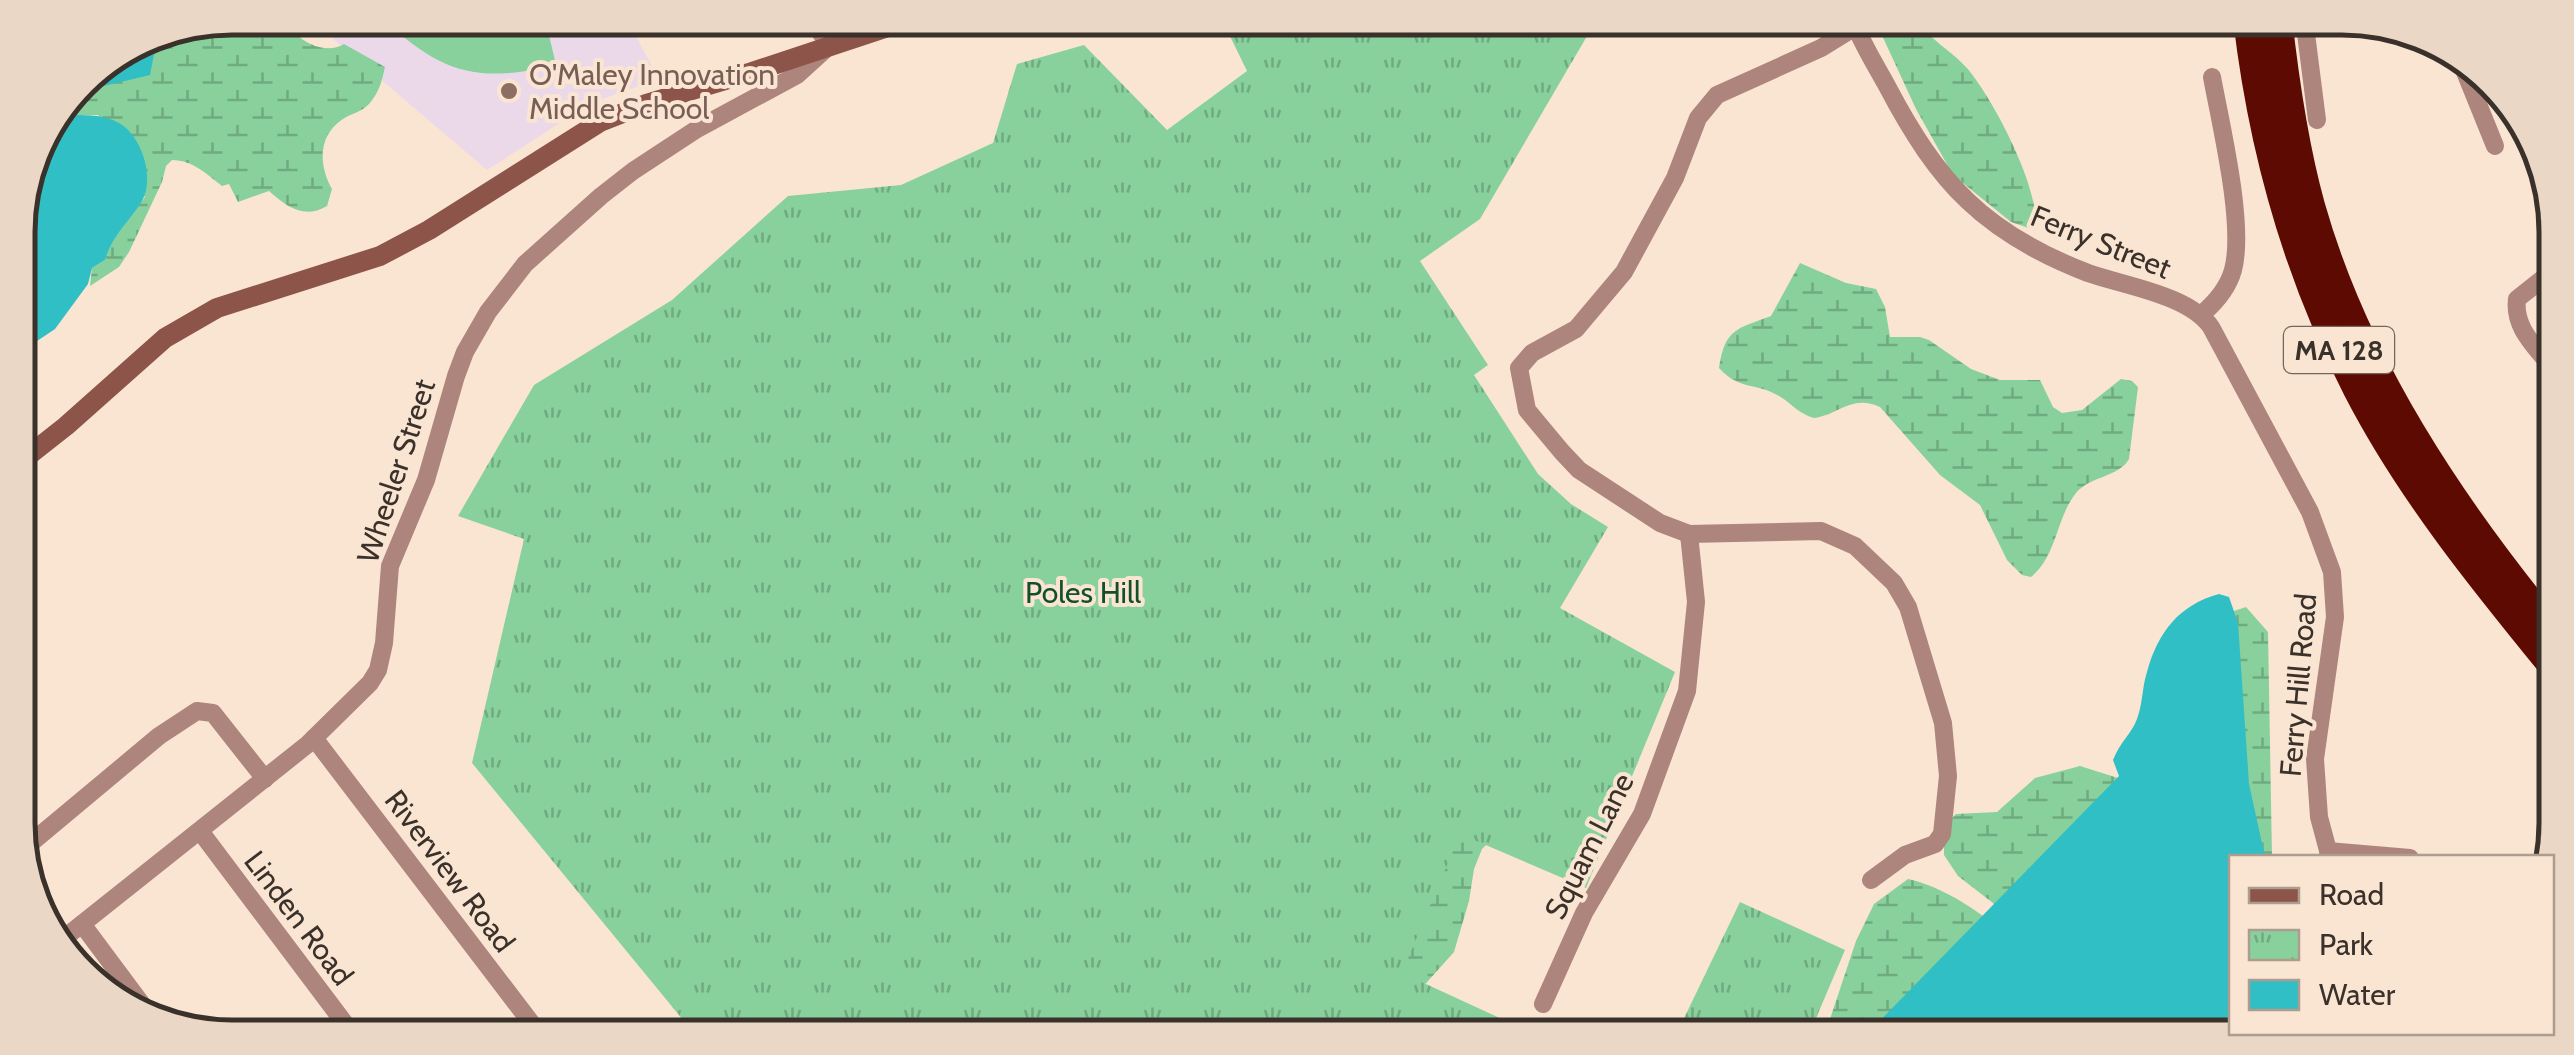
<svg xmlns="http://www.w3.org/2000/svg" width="2574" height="1055" font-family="Cabin,sans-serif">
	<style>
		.education { fill: #ebd9e9 }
		.grass { fill: #88d19d }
		.wetland { fill: url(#wetland-marsh) }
		.park { fill: url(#park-tufts) }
		.water { fill: #2fbfc4 }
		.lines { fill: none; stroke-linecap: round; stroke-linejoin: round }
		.minor { stroke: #ad857d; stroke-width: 18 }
		.secondary { stroke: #8d5449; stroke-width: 20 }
		.motorway { stroke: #5d0a02; stroke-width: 30 }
		.education-dot { fill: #8d6e63; stroke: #fae5d3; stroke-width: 4 }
		.labels { text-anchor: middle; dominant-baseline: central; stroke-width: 8; stroke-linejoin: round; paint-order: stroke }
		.shield { fill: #fae5d3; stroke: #73675d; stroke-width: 2.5 }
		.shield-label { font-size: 28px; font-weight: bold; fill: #39312a }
		.education-label { font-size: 30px; fill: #785e54; stroke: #fae5d3; text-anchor: start }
		.street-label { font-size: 30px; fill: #39312a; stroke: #fae5d3 }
		.park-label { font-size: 30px; fill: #12502b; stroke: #fae5d3 }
		.rim { fill: none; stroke: #39312a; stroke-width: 5 }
	</style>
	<defs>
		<pattern id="wetland-marsh" width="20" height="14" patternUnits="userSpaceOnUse" patternTransform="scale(2.5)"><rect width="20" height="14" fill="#88d19d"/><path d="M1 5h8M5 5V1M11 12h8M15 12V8" fill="none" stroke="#70aa80"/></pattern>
		<pattern id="park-tufts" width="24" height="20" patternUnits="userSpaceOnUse" patternTransform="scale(2.5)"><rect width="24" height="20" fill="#88d19d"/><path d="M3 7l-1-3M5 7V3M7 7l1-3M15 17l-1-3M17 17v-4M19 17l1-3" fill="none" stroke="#70aa80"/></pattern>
	</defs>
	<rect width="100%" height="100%" fill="#fae5d3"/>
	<path class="education" d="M232,18H626L659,79L591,103L487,170L310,19L227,111L142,39L150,34Z"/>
	<path class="grass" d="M382,18H545L556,65C476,84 441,73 382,18Z"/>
	<g class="wetland">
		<path d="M232,18H283C294,38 322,57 344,44L385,67C382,81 379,92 370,103C362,112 352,113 343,119C317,136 319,166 332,189L327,206C304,220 286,206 269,191L238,202L229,184L222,186C207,174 192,160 172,160L166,166L162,182L129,252L119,267L90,286L92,268L105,260L110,241L145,197L98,115C78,115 65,115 49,125L74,93L98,89L154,54L151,33Z"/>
		<path d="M1874,18H1918C1928,40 1951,50 1966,67C1992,96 2043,193 2035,230L2011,222L1953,175L1916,109Z"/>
		<path d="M1800,263L1846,283L1876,289L1885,307L1890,337H1920L1929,340L1971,369L2000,380H2040L2053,407L2062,413L2082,410L2121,379L2132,381L2138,387L2129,459C2119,477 2090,476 2076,493C2056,518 2057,556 2031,577L2022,575L2007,560L1980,505L1940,475L1880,407C1852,394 1840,414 1814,418C1799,414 1791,403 1779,396C1756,382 1740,391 1719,368C1725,328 1737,329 1771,316Z"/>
		<path d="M2246,607L2268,632L2272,857L2232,858V1032H2333L2166,1037L1958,876L1944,855V827L1956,814L1997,812L2035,778L2080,766L2118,778L2119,785L2231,612Z"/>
		<path d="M1387,824L1502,829L1482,849L1474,869L1469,901L1454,952L1411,1000L1340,989Z"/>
		<path d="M1908,879C1984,896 2058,984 2113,1037H1824L1856,941L1874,904Z"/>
	</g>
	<g class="park">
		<path d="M1244,18H1564L1590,31L1480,219L1420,261L1488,365L1474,375L1538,474L1571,504L1608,527L1560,608L1675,672L1586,888L1460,834L1402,973L1541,1037H697L472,763L524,539L458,516L534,385L672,300L788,196L901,185L993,143L1017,64L1084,45L1167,130L1247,71L1228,32Z"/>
		<path d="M1740,902L1845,950L1808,1037H1675Z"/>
	</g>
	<g class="water">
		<path d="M151,33L154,54L150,75L74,93L90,71Z"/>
		<path d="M73,115C90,115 104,115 119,123C142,136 155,178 142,201C129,222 112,235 105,260L92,268L88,284L55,329L37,341L33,355L18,370V217L40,137L58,118Z"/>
		<path d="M2219,594L2229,597L2238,623L2249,784L2265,857L2232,858V1032L2369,1033L2355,1037H1864L2119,776L2113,760C2120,742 2132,733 2137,719C2143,703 2142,687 2147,672C2158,632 2179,605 2219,594Z"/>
	</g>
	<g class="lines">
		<g class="minor">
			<path d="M1852,18C1861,42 1875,64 1887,86C1938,183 1984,233 2088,273C2125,286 2189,295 2211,327L2310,512L2332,572L2335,617L2315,759L2319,817L2330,858"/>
			<path d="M2304,18L2317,120"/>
			<path d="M1855,27L1821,48L1717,95L1698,118L1675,178L1624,272L1576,329L1532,353L1519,368L1527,410L1562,452L1579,470L1660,523L1689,534L1821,531L1855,546L1894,583L1908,607L1943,723L1948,776L1942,834L1935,844L1905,855L1871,880"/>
			<path d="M2461,62L2495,146"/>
			<path d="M2555,269L2517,299C2513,330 2539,349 2555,372"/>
			<path d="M2202,314C2216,302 2228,288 2233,270C2245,225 2221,126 2212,77"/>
			<path d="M314,738L542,1037"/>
			<path d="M200,831L355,1037"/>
			<path d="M2328,851L2410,858"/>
			<path d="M20,852L159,736L197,711L213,713L265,779"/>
			<path d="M82,924L155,1022"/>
			<path d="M58,943L308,744L370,683L378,670L384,643L390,566L426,480L456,376L465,352L488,312L525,264L601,196L633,171L697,129L797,75L830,45L809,18"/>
			<path d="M1543,1004L1584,913L1642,814L1687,691L1696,602L1689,534"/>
		</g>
		<path class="secondary" d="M19,463L66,426L165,338L217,308L380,256L429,230L600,122L646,104L752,72L915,18"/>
		<g class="motorway">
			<path d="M2248,18C2263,148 2297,271 2358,389C2410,490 2484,581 2556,669"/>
			<path d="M2277,18C2284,81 2293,145 2310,206C2355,365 2451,508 2556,635"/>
		</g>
	</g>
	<circle class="education-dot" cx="509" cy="91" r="10"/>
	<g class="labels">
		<rect class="shield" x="2284" y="327" width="110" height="46" rx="8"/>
		<g class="shield-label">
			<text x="2339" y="350">MA 128</text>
		</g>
		<g class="education-label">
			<text x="529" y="74">O'Maley Innovation<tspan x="529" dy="34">Middle School</tspan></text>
		</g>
		<g class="street-label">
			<text transform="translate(2101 242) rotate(22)">Ferry Street</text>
			<text transform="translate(396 471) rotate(-72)">Wheeler Street</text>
			<text transform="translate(2298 685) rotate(-85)">Ferry Hill Road</text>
			<text transform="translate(1589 846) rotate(-63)">Squam Lane</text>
			<text transform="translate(450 871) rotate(53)">Riverview Road</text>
			<text transform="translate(299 918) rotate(53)">Linden Road</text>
		</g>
		<g class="park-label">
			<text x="1083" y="592">Poles Hill</text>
		</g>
	</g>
	<path d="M0 0H2574V1055H0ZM232 35H2342A197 197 0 0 1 2539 232V823A197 197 0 0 1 2342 1020H232A197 197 0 0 1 35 823V232A197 197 0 0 1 232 35Z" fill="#ebd7c5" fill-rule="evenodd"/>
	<path class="rim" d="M232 35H2342A197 197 0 0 1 2539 232V823A197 197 0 0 1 2342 1020H232A197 197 0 0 1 35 823V232A197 197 0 0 1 232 35Z"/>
	<rect x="2229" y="855" width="325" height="180" fill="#fae5d3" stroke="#ad9d8f" stroke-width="2.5"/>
	<rect x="2249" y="888" width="50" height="15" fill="#8d5449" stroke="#ad9d8f" stroke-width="2.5"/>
	<text x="2319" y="905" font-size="30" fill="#39312a">Road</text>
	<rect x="2249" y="930" width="50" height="30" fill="url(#park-tufts)" stroke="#ad9d8f" stroke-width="2.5"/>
	<text x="2319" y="955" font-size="30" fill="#39312a">Park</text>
	<rect x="2249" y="980" width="50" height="30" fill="#2fbfc4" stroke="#ad9d8f" stroke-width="2.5"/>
	<text x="2319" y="1005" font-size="30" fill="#39312a">Water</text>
</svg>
